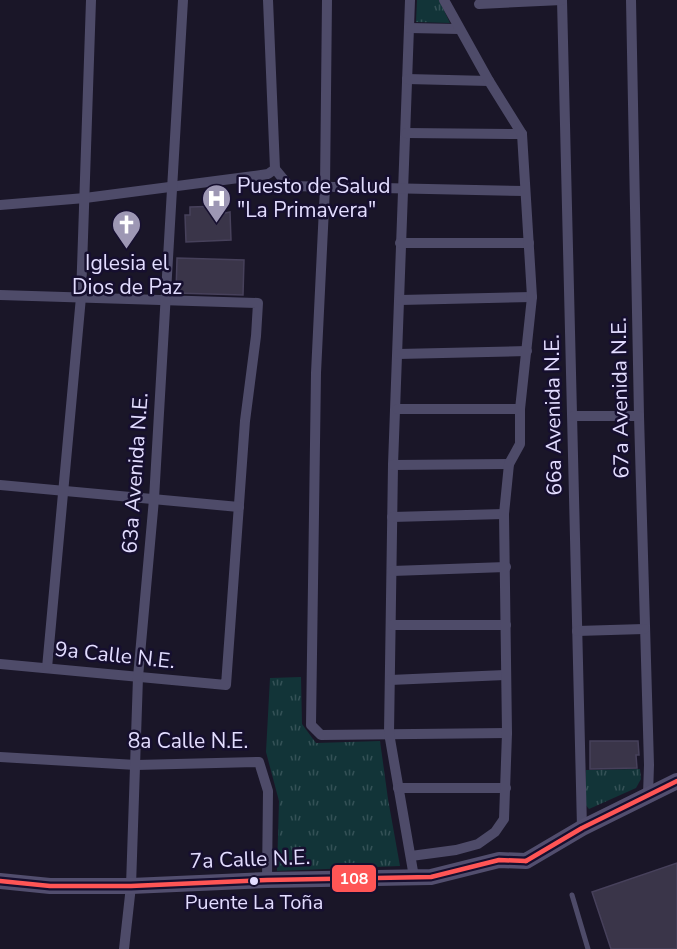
<svg xmlns="http://www.w3.org/2000/svg" width="677" height="949" font-family="'Nunito Sans',sans-serif">
	<style>
		.grass { fill: url(#grass-tufts) }
		.building { fill: #3a3549; stroke: #47415b; stroke-width: 1.5 }
		.lines { fill: none; stroke-linecap: round; stroke-linejoin: round }
		.lane { stroke: #4e4b69; stroke-width: 5 }
		.street { stroke: #4e4b69; stroke-width: 10 }
		.secondary { stroke: #524e6e; stroke-width: 16 }
		.bus-1-casing { stroke: #160f2f; stroke-width: 9 }
		.bus-1 { stroke: #f55; stroke-width: 4.5 }
		.bus-dot { fill: #e3ddff; stroke: #160f2f; stroke-width: 2 }
		.labels { text-anchor: middle; dominant-baseline: central; stroke-width: 5; stroke-linejoin: round; paint-order: stroke }
		.bus-label { font-size: 20px; fill: #e3ddff; stroke: #160f2f }
		.poi-label { font-size: 21px; fill: #e3ddff; stroke: #160f2f; text-anchor: start }
		.street-label { font-size: 21px; fill: #e3ddff; stroke: #160f2f }
		.line-badge { stroke: #160f2f; stroke-width: 2 }
		.badge-label { font-size: 16px; text-anchor: middle; font-weight: bold; fill: #fff }
	</style>
	<defs>
		<pattern id="grass-tufts" width="24" height="20" patternUnits="userSpaceOnUse" patternTransform="scale(1.5)"><rect width="24" height="20" fill="#123438"/><path d="M3 7l-1-3M5 7V3M7 7l1-3M15 17l-1-3M17 17v-4M19 17l1-3" fill="none" stroke="#345156"/></pattern>
	</defs>
	<rect width="100%" height="100%" fill="#1a1628"/>
	<g class="grass">
		<path d="M417,0H439L450,23L416,22Z"/>
		<path d="M301,677L302,724L316,743L380,741L388,799L400,866L277,871L279,801L266,752L270,678Z"/>
		<path d="M640,769L641,779L636,788L589,809L585,804L586,770Z"/>
	</g>
	<g class="building">
		<path d="M224,206L225,213L230,212L231,240L186,242L185,215H190V207Z"/>
		<path d="M177,258L244,260L243,295L176,293Z"/>
		<path d="M590,741H638L639,755H636L637,768L590,769Z"/>
		<path d="M677,863V949H611L592,892Z"/>
	</g>
	<g class="lines">
		<path class="lane" d="M572,895L588,949"/>
		<g class="street">
			<path d="M327,0L325,187L316,373L311,725L321,735L507,733"/>
			<path d="M410,0L393,465L389,733L414,877"/>
			<path d="M562,0L582,828"/>
			<path d="M631,0L639,416L649,765L648,795"/>
			<path d="M479,4L562,0"/>
			<path d="M409,28L459,29"/>
			<path d="M407,79L489,81"/>
			<path d="M406,133L522,134"/>
			<path d="M275,169L289,186L525,191"/>
			<path d="M0,205L85,198L254,176L268,174L275,169L268,0"/>
			<path d="M400,243H529"/>
			<path d="M0,295L258,303L256,336L245,421L226,685L0,664"/>
			<path d="M400,300L532,297"/>
			<path d="M398,354L527,351"/>
			<path d="M397,409H520"/>
			<path d="M573,416H639"/>
			<path d="M393,465L509,464"/>
			<path d="M0,485L239,507"/>
			<path d="M392,517L504,514"/>
			<path d="M392,571L506,567"/>
			<path d="M392,625H506"/>
			<path d="M577,631L644,629"/>
			<path d="M47,668L81,297L91,0"/>
			<path d="M390,680L505,675"/>
			<path d="M0,757L136,765L259,762L268,791L267,880"/>
			<path d="M398,788H506"/>
			<path d="M411,856L456,850L478,844L495,832L504,819L507,733L504,514L509,464L520,444V409L532,297L522,134L489,81L444,0"/>
			<path d="M124,949L131,886L138,677L154,499L183,0"/>
		</g>
		<path class="secondary" d="M0,881L50,886H131L267,880L431,877L499,860L526,861L582,828L677,781"/>
		<defs>
			<g id="bus-1">
				<path d="M526,861L582,828L677,781"/>
				<path d="M0,881L50,886H131L267,880L431,877L499,860L526,861"/>
			</g>
		</defs>
		<use href="#bus-1" class="bus-1-casing"/>
		<use href="#bus-1" class="bus-1"/>
	</g>
	<defs>
		<symbol id="hospital-pin" viewBox="-11 -11 22 30"><path d="M0 17L-7.5 6A9.5 9.5 0 1 1 7.5 6Z" fill="#9d97b4" stroke="#160f2f"/><path d="M-5-5h3v3.5h4V-5h3V5h-3V1.5h-4V5h-3Z" fill="#fff"/></symbol>
		<symbol id="church-pin" viewBox="-11 -11 22 30"><path d="M0 17L-7.5 6A9.5 9.5 0 1 1 7.5 6Z" fill="#9d97b4" stroke="#160f2f"/><path d="M-1.2-6h2.4v3.5h3.3v2.4h-3.3V6h-2.4V-.1h-3.3v-2.4h3.3Z" fill="#fff"/></symbol>
	</defs>
	<g fill-rule="evenodd">
		<use href="#hospital-pin" x="200" y="182" width="33" height="45"/>
		<use href="#church-pin" x="110" y="208" width="33" height="45"/>
	</g>
	<circle class="bus-dot" cx="254" cy="881" r="5"/>
	<g class="labels">
		<g class="bus-label">
			<text x="254" y="902">Puente La Toña</text>
		</g>
		<g class="poi-label">
			<text x="237" y="186">Puesto de Salud<tspan x="237" dy="24">"La Primavera"</tspan></text>
			<text x="127" y="263" text-anchor="middle">Iglesia el<tspan x="127" dy="24">Dios de Paz</tspan></text>
		</g>
		<g class="street-label">
			<text transform="translate(620 398) rotate(-91)">67a Avenida N.E.</text>
			<text transform="translate(553 415) rotate(-91)">66a Avenida N.E.</text>
			<text transform="translate(135 473) rotate(-86)">63a Avenida N.E.</text>
			<text transform="translate(115 655) rotate(6)">9a Calle N.E.</text>
			<text x="188" y="741">8a Calle N.E.</text>
			<text transform="translate(250 859) rotate(-2)">7a Calle N.E.</text>
		</g>
	</g>
	<rect class="line-badge" x="331" y="864" width="46" height="29" rx="6" fill="#f55"/>
	<g class="badge-label">
		<text x="354" y="884">108</text>
	</g>
</svg>
